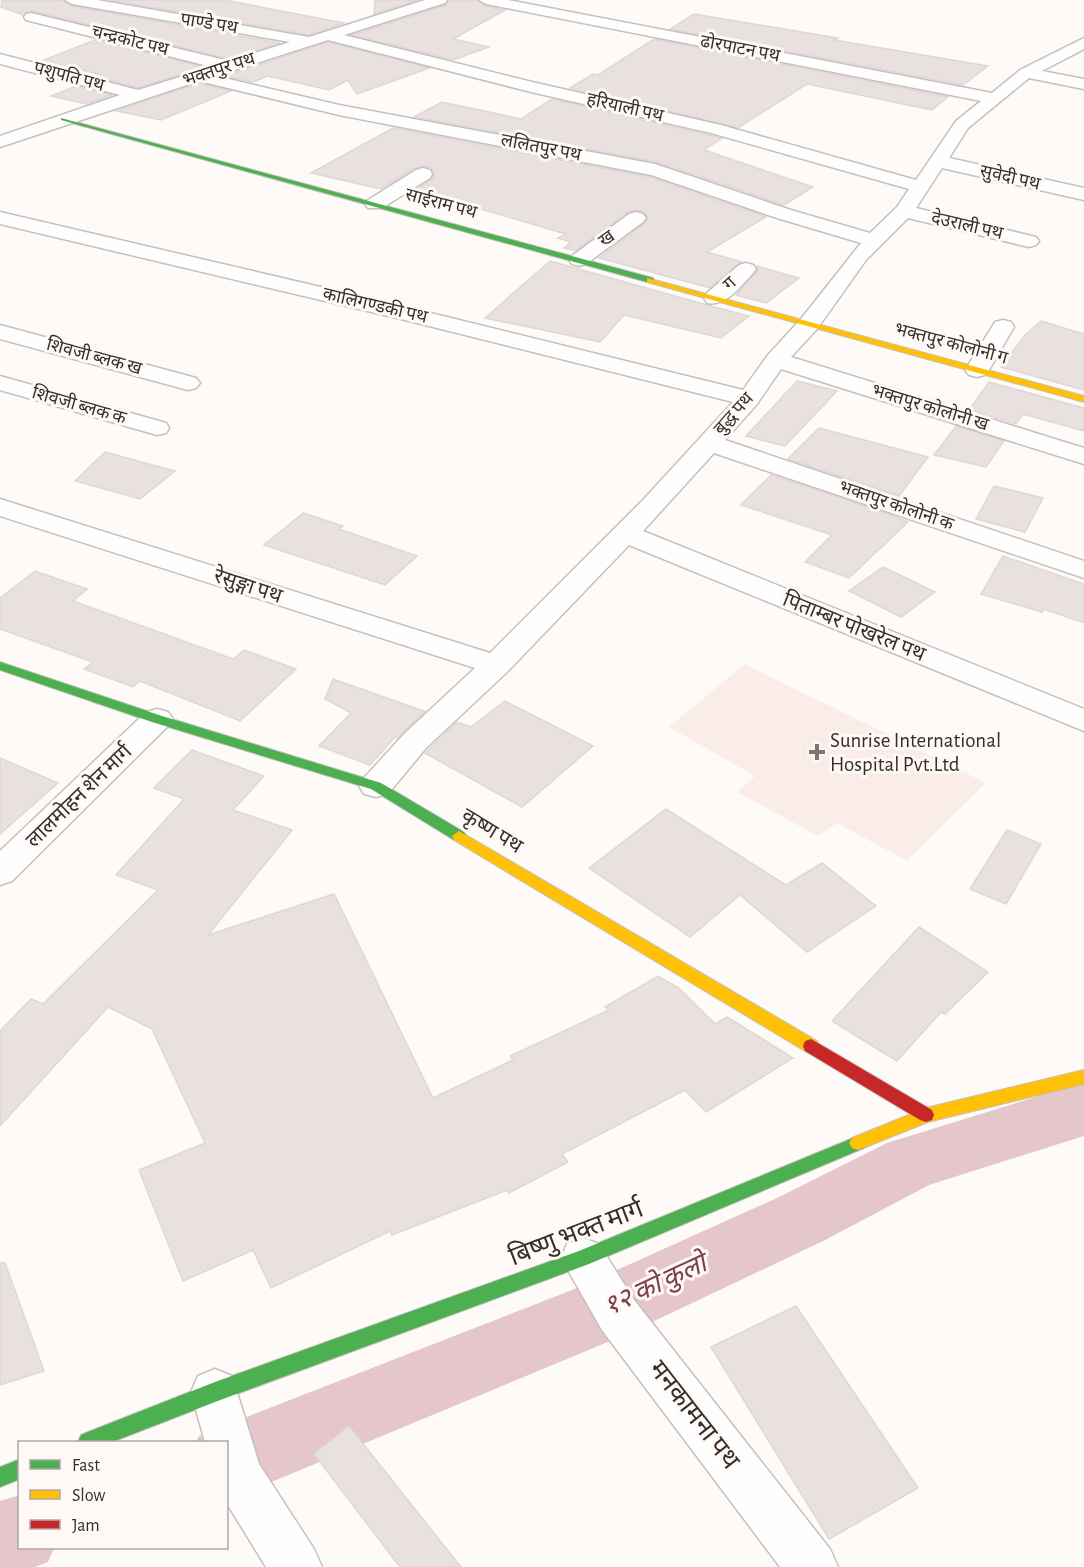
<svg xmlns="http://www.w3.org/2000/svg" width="1084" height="1567" font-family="'Alegreya Sans','Noto Sans Devanagari',sans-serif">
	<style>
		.built { fill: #faede7 }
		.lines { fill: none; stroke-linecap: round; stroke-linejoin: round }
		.canal { fill: #e5c6ca; fill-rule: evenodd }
		.building { fill: #e8e1df; stroke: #dfd7d6; stroke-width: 1.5 }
		.street-casing { stroke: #c6c0bd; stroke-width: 3 }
		.fast-casing { stroke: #c6c0bd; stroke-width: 2 }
		.slow-casing { stroke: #c6c0bd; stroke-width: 2 }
		.jam-casing { stroke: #c6c0bd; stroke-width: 2 }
		.street { fill: #fffefe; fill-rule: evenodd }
		.fast { fill: #4caf50; fill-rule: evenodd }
		.slow { fill: #ffc107; fill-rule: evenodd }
		.jam { fill: #c62828; fill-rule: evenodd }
		.poi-dot { fill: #7d7571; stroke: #fef9f7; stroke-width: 2 }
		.labels { text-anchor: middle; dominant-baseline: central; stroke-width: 6; stroke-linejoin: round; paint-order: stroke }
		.far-street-label { font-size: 18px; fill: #382e29; stroke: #fef9f7 }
		.street-label { font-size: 21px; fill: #382e29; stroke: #fef9f7 }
		.poi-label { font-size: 21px; fill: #382e29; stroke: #fef9f7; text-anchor: start }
		.near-street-label { font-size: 26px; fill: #382e29; stroke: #fef9f7 }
		.near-water-label { font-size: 27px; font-style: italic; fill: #7a404e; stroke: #fef9f7 }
	</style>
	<rect width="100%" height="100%" fill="#fdfaf8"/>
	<path class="built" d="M745,664L986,783L907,861L837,823L818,836L737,792L755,776L669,727Z"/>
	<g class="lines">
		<g class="canal">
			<path d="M1084,1082V1136L929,1185L825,1240L627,1334L226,1501V1442H196L199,1436L226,1425L577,1288L777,1198L887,1143Z"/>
			<path d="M20,1495V1548H54L48,1562L35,1567H0V1501Z"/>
		</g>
	</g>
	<g class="building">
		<path d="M2,0H63L72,6L280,43L229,59L32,11L23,15L1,7Z"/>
		<path d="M110,0H224L344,23L309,35Z"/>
		<path d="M375,0H418L374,14Z"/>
		<path d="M449,0H477L486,6L505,10L453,39L489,47L453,60L352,35L446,5Z"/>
		<path d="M694,14L838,38L834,40L988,66L963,85L670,29Z"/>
		<path d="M654,39L948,97L932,110L807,84L738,128L570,88L593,74L598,75Z"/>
		<path d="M95,40L204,67L138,88L94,76L99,74L41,61Z"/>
		<path d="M328,42L429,68L357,94L348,80L329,90L268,76L253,82L224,76Z"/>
		<path d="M199,83L231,91L161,120L117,111Z"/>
		<path d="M76,86L112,95L87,104L51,96Z"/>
		<path d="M552,99L722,138L704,150L813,187L784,205L656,162L414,117L442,102L521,119Z"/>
		<path d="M393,128L650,177L766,217L707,252L742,262L710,288L599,258L645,223L648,218L644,212L635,210L628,212L575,251L564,248L571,242L558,238L566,234L416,190L432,179L434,173L431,168L424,166L415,168L381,189L311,173Z"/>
		<path d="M550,261L707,305L749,316L721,338L624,315L600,342L485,318Z"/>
		<path d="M757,266L799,278L766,303L736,295L758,270Z"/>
		<path d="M1041,321L1084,334V390L1001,367L1025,335Z"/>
		<path d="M797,381L837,391L785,446L746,436Z"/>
		<path d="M989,382L1084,408V431L1023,414L1016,424L969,410Z"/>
		<path d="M956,426L1004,441L986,467L934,455Z"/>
		<path d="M819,428L928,457L899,496L788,459Z"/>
		<path d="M105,452L175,471L140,499L75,481Z"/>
		<path d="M771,475L886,513L908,522L849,578L805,562L832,535L741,505Z"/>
		<path d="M994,486L1043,498L1025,532L976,519Z"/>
		<path d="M303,513L343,526L339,529L417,556L385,585L264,545Z"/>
		<path d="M1003,556L1084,584V623L1044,609L1042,612L981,594Z"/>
		<path d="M883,567L935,592L901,617L849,591Z"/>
		<path d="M35,571L87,589L73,601L233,659L244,650L296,669L240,721L140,681L133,687L84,669L93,662L0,629V598Z"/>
		<path d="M333,679L415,708L425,711L397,738L395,737L370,765L319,746L351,713L325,699Z"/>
		<path d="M505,701L593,746L522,807L425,753L457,722L471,727Z"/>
		<path d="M192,750L264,776L233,810L292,830L208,935L334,894L433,1098L513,1060L510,1056L609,1010L605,1007L658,976L679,988L715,1024L727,1017L793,1058L706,1112L685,1090L562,1154L568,1162L509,1193L507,1190L392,1235L390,1231L271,1288L253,1250L183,1281L139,1170L205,1143L152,1029L108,1007L0,1126V1031L31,999L43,1004L158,890L116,875L184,799L154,788Z"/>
		<path d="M0,758L58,783L0,834Z"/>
		<path d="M666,809L786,885L822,863L876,906L807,952L740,895L690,937L589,868Z"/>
		<path d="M1007,830L1041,844L1006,904L970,889Z"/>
		<path d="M919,927L988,972L945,1014L941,1012L897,1061L832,1021Z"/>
		<path d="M0,1263H5L44,1371L0,1385Z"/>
		<path d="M796,1306L918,1488L829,1539L711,1347Z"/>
		<path d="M349,1426L461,1567H400L314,1454Z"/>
	</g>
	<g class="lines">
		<defs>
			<g id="street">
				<path d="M65,0H97L309,37L425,0H447L445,3L344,35L532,82L721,125L916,180L956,121L981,101L486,4L479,0H508L992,93L1020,70L1084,38V49L1042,71L1084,79V89L1029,78L968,128L949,158L1084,188V200L942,168L916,208L1036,237L1039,241L1036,245L1029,247L908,218L866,260L817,329L791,357L1084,448V464L781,369L757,404L725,440L1084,561V578L714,453L643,531L1084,709V731L629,545L507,672L426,748L388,794L376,797L364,794L359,786L364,778L404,734L475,668L0,516V499L490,653L643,500L733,402L401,319L0,224V212L402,306L743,390L768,355L801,319L861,243L777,218L651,175L339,115L199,81L0,147V136L120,95L0,64V54L138,90L212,67L26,20L24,17L26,14L31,13L229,61L290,42L72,4ZM328,40L531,92L711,133L909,189L897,207L870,233L791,210L655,164L339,105L216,76Z"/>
				<path d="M423,168L430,170L432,174L430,178L382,208H368L365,204L368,200L416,170Z"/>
				<path d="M636,212L643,214L646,218L643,222L586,264L579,266L572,264L569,260L572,256L629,214Z"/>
				<path d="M746,263L753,265L756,269L753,273C741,286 726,307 707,303L704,298L707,293L739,265Z"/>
				<path d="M1003,320L1011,322L1014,327L989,370L985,375L977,377L969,375L965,370L992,327L995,322Z"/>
				<path d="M0,325L196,378L200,383L196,388L188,390L0,339Z"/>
				<path d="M0,376L166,423L169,428L166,433L157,435L0,390Z"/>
				<path d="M157,709L168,712L173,719L168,726L12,881L0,885V851L146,712Z"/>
				<path d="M583,1238L599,1244L634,1300L830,1549L838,1567H780L602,1330L561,1258L567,1244Z"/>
				<path d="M215,1369L232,1376L259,1464L314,1549L322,1567H266L226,1502V1442H205L191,1392L198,1376Z"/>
			</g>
			<g id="fast">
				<path d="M61,118L653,278L654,280L647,282L61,120Z"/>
				<path d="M0,662L162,716L381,783L464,832L466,836L464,840H454L371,789L152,722L0,670Z"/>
				<path d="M858,1136L864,1138L867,1143L864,1148L589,1264L215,1402L112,1442H78L81,1435L88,1432L215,1382L579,1251Z"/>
				<path d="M20,1459V1479L0,1487V1467Z"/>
			</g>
			<g id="slow">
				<path d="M647,278L1084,396V402L647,282Z"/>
				<path d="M459,831L817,1041L819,1046L817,1051L811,1053L805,1051L454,840L452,836Z"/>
				<path d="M1084,1070V1084L928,1122L858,1150L852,1148L849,1143L852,1138L926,1108Z"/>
			</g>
			<path id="jam" d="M811,1039L932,1110L934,1115L932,1120L926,1122L920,1120L805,1051L803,1046L805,1041Z"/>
		</defs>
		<use href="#street" class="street-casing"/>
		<use href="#fast" class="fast-casing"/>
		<use href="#slow" class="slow-casing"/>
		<use href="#jam" class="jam-casing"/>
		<use href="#street" class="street"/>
		<use href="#fast" class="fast"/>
		<use href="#slow" class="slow"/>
		<use href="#jam" class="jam"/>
	</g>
	<path class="poi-dot" d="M814 743h6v6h6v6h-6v6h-6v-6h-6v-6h6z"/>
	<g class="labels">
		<g class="far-street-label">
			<text transform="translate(209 24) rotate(9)">पाण्डे पथ</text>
			<text transform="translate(130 41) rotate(14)">चन्द्रकोट पथ</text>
			<text transform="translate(740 49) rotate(11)">ढोरपाटन पथ</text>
			<text transform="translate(219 70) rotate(-18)">भक्तपुर पथ</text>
			<text transform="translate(69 77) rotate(15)">पशुपति पथ</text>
			<text transform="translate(625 108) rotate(13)">हरियाली पथ</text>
			<text transform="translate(541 148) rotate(11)">ललितपुर पथ</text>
			<text transform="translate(1010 178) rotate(13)">सुवेदी पथ</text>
			<text transform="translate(441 204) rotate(15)">साईराम पथ</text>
			<text transform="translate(967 226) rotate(13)">देउराली पथ</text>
			<text transform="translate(607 239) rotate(-36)">ख</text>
			<text transform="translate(730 284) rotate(-43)">ग</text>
			<text transform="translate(375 306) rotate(13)">कालिगण्डकी पथ</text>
			<text transform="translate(951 344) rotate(15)">भक्तपुर कोलोनी ग</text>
			<text transform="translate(94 357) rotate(15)">शिवजी ब्लक ख</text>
			<text transform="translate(79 406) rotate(16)">शिवजी ब्लक क</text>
			<text transform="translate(930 408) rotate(17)">भक्तपुर कोलोनी ख</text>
			<text transform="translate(734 414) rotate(-48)">बुद्ध पथ</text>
			<text transform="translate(896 506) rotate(19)">भक्तपुर कोलोनी क</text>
		</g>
		<g class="street-label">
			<text transform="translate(248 586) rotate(18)">रेसुङ्गा पथ</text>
			<text transform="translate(854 627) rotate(22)">पिताम्बर पोखरेल पथ</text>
			<text transform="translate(79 796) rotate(-44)">लालमोहन शेन मार्ग</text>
			<text transform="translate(492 831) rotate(31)">कृष्ण पथ</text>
		</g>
		<g class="poi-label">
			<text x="830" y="740">Sunrise International<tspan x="830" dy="24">Hospital Pvt.Ltd</tspan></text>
		</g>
		<g class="near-street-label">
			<text transform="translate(576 1233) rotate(-21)">बिष्णु भक्त मार्ग</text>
			<text transform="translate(694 1415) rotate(52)">मनकामना पथ</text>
		</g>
		<g class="near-water-label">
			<text transform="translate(655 1285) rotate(-25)">१२ को कुलो</text>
		</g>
	</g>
	<rect x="18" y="1441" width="210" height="108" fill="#fef9f7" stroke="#afa8a5" stroke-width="1.5"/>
	<rect x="30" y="1460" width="30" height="9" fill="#4caf50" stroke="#afa8a5" stroke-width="1.5"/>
	<text x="72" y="1471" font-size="18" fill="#382e29">Fast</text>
	<rect x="30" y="1490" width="30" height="9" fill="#ffc107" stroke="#afa8a5" stroke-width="1.5"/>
	<text x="72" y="1501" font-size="18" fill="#382e29">Slow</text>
	<rect x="30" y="1520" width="30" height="9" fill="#c62828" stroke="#afa8a5" stroke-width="1.5"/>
	<text x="72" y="1531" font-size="18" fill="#382e29">Jam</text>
</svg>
